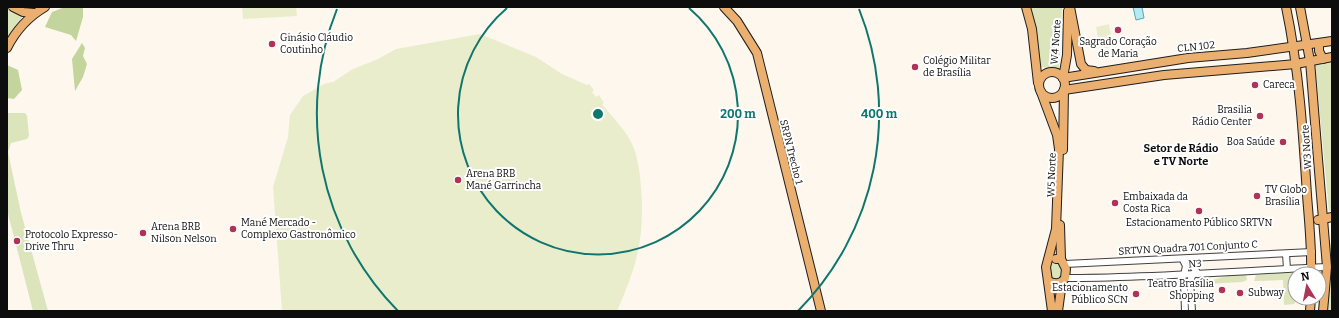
<svg xmlns="http://www.w3.org/2000/svg" width="1339" height="318" font-family="Bitter,serif">
	<style>
		.green { fill: #dbe4bb }
		.forest { fill: #c3d49c }
		.pitch { fill: #e9edcc }
		.water { fill: #b8e9f0; stroke: #46adc0 }
		.lines { fill: none; stroke-linecap: round; stroke-linejoin: round }
		.minor-casing { stroke: #404040; stroke-width: 8 }
		.major-casing { stroke: #1e1e1e; stroke-width: 10 }
		.minor { stroke: #fff; stroke-width: 6 }
		.major { stroke: #ebaf70; stroke-width: 8 }
		.ring { fill: none; stroke: #0f766e; stroke-width: 2 }
		.poi-dot { fill: #af3257; stroke: #fff; stroke-width: 1.5 }
		.labels { text-anchor: middle; dominant-baseline: central; stroke-width: 4; stroke-linejoin: round; paint-order: stroke }
		.poi-label { font-size: 10px; fill: #0d0d0d; stroke: #fff; text-anchor: start }
		.street-label { font-size: 10px; fill: #0d0d0d; stroke: #fff }
		.neighbourhood-label { font-size: 11px; font-weight: bold; fill: #0d0d0d; stroke: #fff }
		.centre { fill: #0f766e; stroke: #fff; stroke-width: 2 }
		.ring-label { font-size: 12px; text-anchor: middle; font-weight: bold; fill: #0f766e; stroke: #fff; stroke-width: 4; stroke-linejoin: round; paint-order: stroke }
	</style>
	<rect width="100%" height="100%" fill="#fdf7ee"/>
	<g class="green">
		<path d="M7,7L23,16L7,40Z"/>
		<path d="M1029,7H1062L1059,71L1043,67L1037,70Z"/>
		<path d="M1332,60V211H1329L1315,62Z"/>
		<path d="M7,113H25L27,116L29,136L27,139L11,143L8,152L21,213L48,311H33L7,210Z"/>
		<path d="M1332,242V311H1325L1330,244Z"/>
		<path d="M1052,262L1059,264L1062,273L1059,280L1052,281L1048,267Z"/>
		<path d="M1295,271L1301,274H1295V298H1297L1294,304L1284,305L1283,280L1254,281L1256,275Z"/>
		<path d="M1242,273L1246,275L1247,280L1242,282L1205,284V282C1218,279 1230,274 1242,273Z"/>
	</g>
	<g class="forest">
		<path d="M65,7H83V17L76,41L71,35L45,27L52,12Z"/>
		<path d="M82,43L85,48L83,56L87,64L83,77L75,91L72,59Z"/>
		<path d="M7,65L18,70L22,90L14,99L7,98Z"/>
	</g>
	<g class="pitch">
		<path d="M242,7H296L297,16L243,19Z"/>
		<path d="M1109,24L1113,47L1100,49L1096,27Z"/>
		<path d="M480,34L536,57L562,74L587,85L589,84L594,90L592,92L596,97L599,95L604,103L602,104C612,117 626,130 633,146C638,158 640,174 641,187C645,237 637,266 617,311H282L273,187L288,137L290,115L303,96L324,84L333,82L353,69L378,59L396,49Z"/>
	</g>
	<path class="water" d="M1133,7H1142L1144,18L1136,20Z"/>
	<g class="lines">
		<defs>
			<g id="minor">
				<path d="M1286,254L1287,269"/>
				<path d="M1193,259L1192,265L1198,274"/>
				<path d="M1183,260L1186,266L1184,275"/>
				<path d="M1065,264L1312,252"/>
				<path d="M1180,275L1184,283L1185,311"/>
				<path d="M1065,278C1152,278 1239,271 1327,267"/>
				<path d="M1192,311L1190,281L1193,274"/>
			</g>
			<g id="major">
				<path d="M13,7L23,12L34,13"/>
				<path d="M724,7L737,21L757,53L821,311"/>
				<path d="M1026,7L1032,29L1038,83"/>
				<path d="M1070,7L1081,64L1086,70L1094,71"/>
				<path d="M1286,7C1299,69 1303,132 1307,195C1309,222 1312,247 1311,274"/>
				<path d="M1300,7L1310,61L1318,159L1327,267L1323,311"/>
				<path d="M1319,43V51L1323,59"/>
				<path d="M7,48C16,30 28,17 45,7"/>
				<circle cx="1052" cy="85" r="13"/>
				<path d="M1063,78L1188,58L1247,53L1332,41"/>
				<path d="M1063,78L1067,55L1068,11"/>
				<path d="M1064,90L1164,75L1296,64L1332,57"/>
				<path d="M1041,92L1057,135L1059,149L1056,229L1046,267L1052,311"/>
				<path d="M1063,150L1064,90"/>
				<path d="M1318,220L1332,217"/>
				<path d="M1060,225L1061,259"/>
				<path d="M1048,281C1054,284 1061,285 1065,278L1066,269L1061,259H1056"/>
				<path d="M1058,311L1062,282"/>
				<path d="M1310,311L1311,298"/>
			</g>
		</defs>
		<use href="#minor" class="minor-casing"/>
		<use href="#major" class="major-casing"/>
		<use href="#minor" class="minor"/>
		<use href="#major" class="major"/>
	</g>
	<g class="ring">
		<path d="M689 8A140 140 0 1 1 507 8"/>
		<path d="M398 311A281 281 0 0 1 337 9M859 9A281 281 0 0 1 798 311"/>
	</g>
	<g class="poi-dot">
		<circle cx="1118" cy="30" r="4"/>
		<circle cx="272" cy="44" r="4"/>
		<circle cx="915" cy="67" r="4"/>
		<circle cx="1255" cy="85" r="4"/>
		<circle cx="1260" cy="116" r="4"/>
		<circle cx="1283" cy="142" r="4"/>
		<circle cx="458" cy="180" r="4"/>
		<circle cx="1257" cy="196" r="4"/>
		<circle cx="1115" cy="203" r="4"/>
		<circle cx="1199" cy="211" r="4"/>
		<circle cx="233" cy="229" r="4"/>
		<circle cx="143" cy="233" r="4"/>
		<circle cx="17" cy="241" r="4"/>
		<circle cx="1222" cy="290" r="4"/>
		<circle cx="1240" cy="293" r="4"/>
		<circle cx="1136" cy="294" r="4"/>
	</g>
	<g class="labels">
		<g class="poi-label">
			<text x="280" y="38">Ginásio Cláudio<tspan x="280" dy="12">Coutinho</tspan></text>
			<text x="1118" y="42" text-anchor="middle">Sagrado Coração<tspan x="1118" dy="12">de Maria</tspan></text>
			<text x="923" y="61">Colégio Militar<tspan x="923" dy="12">de Brasília</tspan></text>
			<text x="1263" y="85">Careca</text>
			<text x="1252" y="110" text-anchor="end">Brasilia<tspan x="1252" dy="12">Rádio Center</tspan></text>
			<text x="1275" y="142" text-anchor="end">Boa Saúde</text>
			<text x="466" y="174">Arena BRB<tspan x="466" dy="12">Mané Garrincha</tspan></text>
			<text x="1265" y="190">TV Globo<tspan x="1265" dy="12">Brasília</tspan></text>
			<text x="1123" y="197">Embaixada da<tspan x="1123" dy="12">Costa Rica</tspan></text>
			<text x="241" y="223">Mané Mercado -<tspan x="241" dy="12">Complexo Gastronômico</tspan></text>
			<text x="1199" y="223" text-anchor="middle">Estacionamento Público SRTVN</text>
			<text x="151" y="227">Arena BRB<tspan x="151" dy="12">Nilson Nelson</tspan></text>
			<text x="25" y="235">Protocolo Expresso-<tspan x="25" dy="12">Drive Thru</tspan></text>
			<text x="1214" y="284" text-anchor="end">Teatro Brasília<tspan x="1214" dy="12">Shopping</tspan></text>
			<text x="1128" y="288" text-anchor="end">Estacionamento<tspan x="1128" dy="12">Público SCN</tspan></text>
			<text x="1248" y="293">Subway</text>
		</g>
		<g class="street-label">
			<text transform="translate(1056 42) rotate(-86)">W4 Norte</text>
			<text transform="translate(1196 47) rotate(-6)">CLN 102</text>
			<text transform="translate(1307 147) rotate(-94)">W3 Norte</text>
			<text transform="translate(791 152) rotate(76)">SRPN Trecho 1</text>
			<text transform="translate(1052 175) rotate(-88)">W5 Norte</text>
			<text transform="translate(1188 248) rotate(-3)">SRTVN Quadra 701 Conjunto C</text>
			<text transform="translate(1195 264) rotate(-4)">N3</text>
		</g>
		<g class="neighbourhood-label">
			<text x="1181" y="148">Setor de Rádio<tspan x="1181" dy="13">e TV Norte</tspan></text>
		</g>
	</g>
	<circle cx="598" cy="114" r="6" class="centre"/>
	<g class="ring-label">
		<text x="738" y="118">200 m</text>
		<text x="879" y="118">400 m</text>
	</g>
	<rect width="1339" height="318" fill="none" stroke="#0d0d0d" stroke-width="16"/>
	<g transform="translate(1307 286) rotate(350)"><circle r="19" fill="#ffffff" stroke="#9e9e9e"/>
	<path d="M0-3L7 15L0 10L-7 15Z" fill="#af3257"/>
	<text y="-6" font-size="11" font-weight="bold" text-anchor="middle" fill="#0d0d0d">N</text>
	</g>
</svg>
